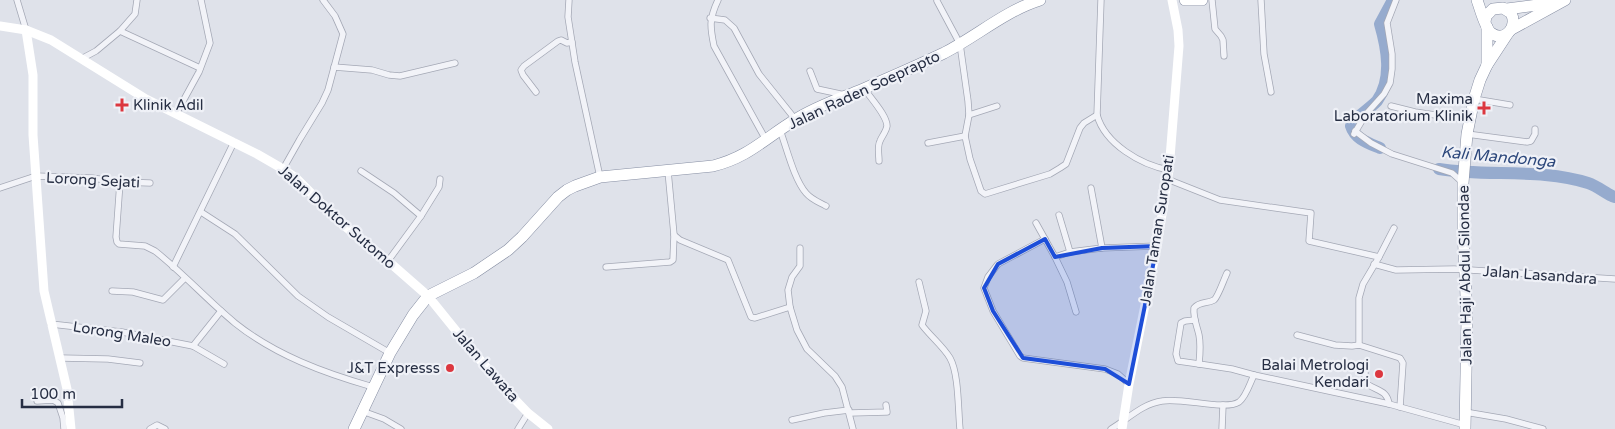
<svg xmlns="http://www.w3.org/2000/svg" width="1615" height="429" font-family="'Varela Round',sans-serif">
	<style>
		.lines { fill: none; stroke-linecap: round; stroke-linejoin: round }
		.river { stroke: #96abce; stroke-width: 12 }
		.street-casing { stroke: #a4a8b5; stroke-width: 7 }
		.highway-casing { stroke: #858da2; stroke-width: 12 }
		.street { stroke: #f2f3f8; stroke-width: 5.5 }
		.secondary { stroke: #fff; stroke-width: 9 }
		.highway { stroke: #fff; stroke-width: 11 }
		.marked { fill: #1d4ed8; fill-opacity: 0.2; stroke: #1d4ed8; stroke-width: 4; stroke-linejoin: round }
		.poi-dot { fill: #dc373f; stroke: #eff1f7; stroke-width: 2 }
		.labels { text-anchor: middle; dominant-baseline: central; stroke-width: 4.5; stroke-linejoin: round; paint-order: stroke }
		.street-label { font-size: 15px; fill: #262e43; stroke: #eff1f7 }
		.poi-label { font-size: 15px; fill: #262e43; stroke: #eff1f7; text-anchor: end }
		.water-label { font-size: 16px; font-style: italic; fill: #2c477b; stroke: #eff1f7 }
	</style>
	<rect width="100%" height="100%" fill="#dfe2ea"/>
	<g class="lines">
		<g class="river">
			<path d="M1380,148C1368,143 1355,139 1351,126L1352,122C1360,115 1370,108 1377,101C1393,79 1387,48 1380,24L1393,0"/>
			<path d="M1439,169C1487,177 1541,168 1588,183C1597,186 1604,192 1612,196L1615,197"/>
		</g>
		<defs>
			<g id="street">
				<path d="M17,0L26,30"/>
				<path d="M569,0L568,17L575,62L600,177"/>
				<path d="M718,0C709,19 710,27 714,46L766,140"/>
				<path d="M1101,0L1097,115C1105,144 1141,165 1169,170"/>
				<path d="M1212,0L1215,29L1221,36L1223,40L1224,56"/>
				<path d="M1261,0L1264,54L1271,92"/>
				<path d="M937,1L960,44L968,101L969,115L997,106"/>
				<path d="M710,18L725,20L734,28L759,74L795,119"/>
				<path d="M120,31L135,14L137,0"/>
				<path d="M81,59L96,51L120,31L200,68"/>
				<path d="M334,67L372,70L389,75L400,76L455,63"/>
				<path d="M810,71L817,89L845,95"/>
				<path d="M864,88C870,98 887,115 887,126C886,132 882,136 880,141C877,147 879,154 879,161"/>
				<path d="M536,92L523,75L521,70L524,66L558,41L561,40L567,43L572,42"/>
				<path d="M1474,99L1510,105"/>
				<path d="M1391,106L1415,112L1469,120"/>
				<path d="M176,114L199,72L210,43L201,0"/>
				<path d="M969,115L965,136L970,159L981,191L985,194L1050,174L1060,168L1066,164L1080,128L1084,123L1097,115"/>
				<path d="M780,130C787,149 794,179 806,193C812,200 819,202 826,206"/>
				<path d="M1355,131L1371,143L1392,154L1452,173L1462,182"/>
				<path d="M1354,134L1366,114L1384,94L1390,83L1392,69V54L1387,23L1396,0"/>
				<path d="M1467,134L1527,142L1531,141L1535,134V129"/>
				<path d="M928,143L965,136"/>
				<path d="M283,169L300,139L322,103L328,90L343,34L335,16L323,0"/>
				<path d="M361,171L394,193L421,216L388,261"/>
				<path d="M668,171L674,235L680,240L728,260L751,317L755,318L790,307L797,330L807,349L835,376L842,387L853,429"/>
				<path d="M1167,179L1220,200L1311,213L1309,241L1379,257"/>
				<path d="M120,182L116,237L117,242L119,244L145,246L155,251C183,273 207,300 235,323C275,355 324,373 373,387"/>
				<path d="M0,188L36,176L92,178L120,182L150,183"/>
				<path d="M1091,188L1102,248"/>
				<path d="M201,212L235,234L298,296L328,317L390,353"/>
				<path d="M1059,215L1070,252L1102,248L1157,246"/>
				<path d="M421,216L439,187L440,179"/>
				<path d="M1036,223L1055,257L1070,252"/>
				<path d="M1045,239L998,264L988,277L984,288L993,311L1020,356L1023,358L1105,369L1118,374L1129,384"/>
				<path d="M1055,257L1067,282L1076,312"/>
				<path d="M1374,264L1396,270L1454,269L1615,279"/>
				<path d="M173,267L234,142"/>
				<path d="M606,267L670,262L673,260L674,235"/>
				<path d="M1227,273C1224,279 1218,297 1214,300C1207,304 1200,301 1194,308C1193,318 1197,326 1199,335C1201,345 1200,354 1199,364L1232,369L1254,375"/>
				<path d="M919,282L926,311L922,325C930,336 943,346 950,358C959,374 958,410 960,429"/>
				<path d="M112,291L133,292L163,300L185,278"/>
				<path d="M790,307L788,290L792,277L800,266V248"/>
				<path d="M1195,320L1185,321L1181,323L1176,354L1178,361L1199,364"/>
				<path d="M51,324L122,332L193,346L224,364"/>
				<path d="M1297,335L1335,345L1352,346L1359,345L1400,358L1403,363L1400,407"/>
				<path d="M1359,345V298L1363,284L1379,257L1394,228"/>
				<path d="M193,346L221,311"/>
				<path d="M61,358L108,359L140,363"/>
				<path d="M1365,370V381L1367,384C1377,391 1387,390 1389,404"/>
				<path d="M37,401L53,400L58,403L63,418L64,429"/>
				<path d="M362,411L384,419L401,429"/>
				<path d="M1465,412L1506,419L1543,429"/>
				<path d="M850,413L887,412L886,405"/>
				<path d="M792,420L824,413L849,410"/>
				<path d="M150,429L157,425L165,429"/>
				<path d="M518,429L528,413"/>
				<path d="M1111,429C1128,419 1142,404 1162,401C1181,397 1225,411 1239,402C1246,397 1250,383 1254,375L1389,404L1465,425"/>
				<path d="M1222,429L1223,405"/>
			</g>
			<g id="highway">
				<path d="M1185,0H1202"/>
				<path d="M1477,0C1480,8 1485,28 1491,33C1505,43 1518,27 1511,13L1503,8L1493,9L1486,16L1485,22"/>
				<path d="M1507,9L1553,3"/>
				<path d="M1487,27V65"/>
				<path d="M1512,29L1565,0"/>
				<path d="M354,429L390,353L413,315L428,296L474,273L508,250L522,237L558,197L567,190L575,186L600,177L713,166C749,157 765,138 795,120C815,107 839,99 861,90C889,78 917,66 944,53C977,36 1005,11 1040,0"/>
				<path d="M1465,429L1467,319L1463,229V183L1467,134L1474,99L1480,80L1487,65L1508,33"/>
			</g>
		</defs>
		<use href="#street" class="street-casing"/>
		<use href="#highway" class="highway-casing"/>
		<use href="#street" class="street"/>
		<g class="secondary">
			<path d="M0,26L26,30L51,40L146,99L257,154L283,169L296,178L342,224L388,261L428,296L470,348L505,389L528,413L548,429"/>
			<path d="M26,30L33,75V135L44,291L67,389L71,429"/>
			<path d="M1122,429L1129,384L1157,246L1164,202L1169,170L1179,46L1178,30L1172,0"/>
		</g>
		<use href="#highway" class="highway"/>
	</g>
	<path class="marked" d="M1045,239L1055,257L1102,248L1157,246L1129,384L1105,369L1023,358L993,311L984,288L998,264Z"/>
	<g class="poi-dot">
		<path d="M119.5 97.5h5v5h5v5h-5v5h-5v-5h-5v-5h5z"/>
		<path d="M1481.5 100.5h5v5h5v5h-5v5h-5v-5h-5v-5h5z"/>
		<circle cx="450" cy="368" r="5"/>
		<circle cx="1379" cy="374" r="5"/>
	</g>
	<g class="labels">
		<g class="street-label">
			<text transform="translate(864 90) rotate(-25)">Jalan Raden Soeprapto</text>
			<text transform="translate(93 180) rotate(3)">Lorong Sejati</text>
			<text transform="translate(337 217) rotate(41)">Jalan Doktor Sutomo</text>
			<text transform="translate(1157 230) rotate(-81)">Jalan Taman Suropati</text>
			<text transform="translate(1465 275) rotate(-91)">Jalan Haji Abdul Silondae</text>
			<text transform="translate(1540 275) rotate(4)">Jalan Lasandara</text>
			<text transform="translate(122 334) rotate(9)">Lorong Maleo</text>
			<text transform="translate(486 365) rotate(49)">Jalan Lawata</text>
		</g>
		<g class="poi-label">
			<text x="1473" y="99">Maxima<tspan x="1473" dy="17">Laboratorium Klinik</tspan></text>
			<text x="133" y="105" text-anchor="start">Klinik Adil</text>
			<text x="1369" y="365">Balai Metrologi<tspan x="1369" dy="17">Kendari</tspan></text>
			<text x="440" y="368">J&amp;T Expresss</text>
		</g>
		<g class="water-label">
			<text transform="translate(1498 157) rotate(5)">Kali Mandonga</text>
		</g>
	</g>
	<path d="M22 399v8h100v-8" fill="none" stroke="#262e43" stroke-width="2.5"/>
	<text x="30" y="399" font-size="15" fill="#262e43" stroke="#eff1f7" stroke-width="4" paint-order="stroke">100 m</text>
</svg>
